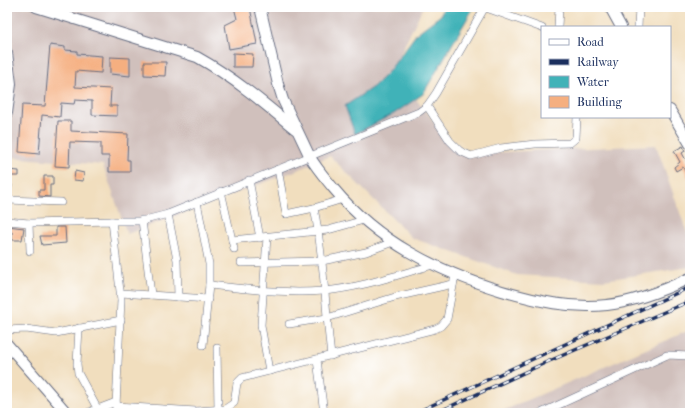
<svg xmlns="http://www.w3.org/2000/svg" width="697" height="420" font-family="'IM FELL French Canon',serif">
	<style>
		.industrial { fill: #d0c0bc }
		.water { fill: #41b2b8; stroke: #2e708b }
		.building { fill: #f5af80 }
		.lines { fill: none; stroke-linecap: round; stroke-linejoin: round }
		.street-casing { stroke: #666c80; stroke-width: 8 }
		.secondary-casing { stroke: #666c80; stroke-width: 12 }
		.street { stroke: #fff; stroke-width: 7 }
		.secondary { stroke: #fff; stroke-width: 10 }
		.rail-casing { stroke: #1b2f5e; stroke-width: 3.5 }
		.rail { stroke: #fff; stroke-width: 2; stroke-dasharray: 6; stroke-linecap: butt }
	</style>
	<rect width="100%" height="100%" fill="#fff"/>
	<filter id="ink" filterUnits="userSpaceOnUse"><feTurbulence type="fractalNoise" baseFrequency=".025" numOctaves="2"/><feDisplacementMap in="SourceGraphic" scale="8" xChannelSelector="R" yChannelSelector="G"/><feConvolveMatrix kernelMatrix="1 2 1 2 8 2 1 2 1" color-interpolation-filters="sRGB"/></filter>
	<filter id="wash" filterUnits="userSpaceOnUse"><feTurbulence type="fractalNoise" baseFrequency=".012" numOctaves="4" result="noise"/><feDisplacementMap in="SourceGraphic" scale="16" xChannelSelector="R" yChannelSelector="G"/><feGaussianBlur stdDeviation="0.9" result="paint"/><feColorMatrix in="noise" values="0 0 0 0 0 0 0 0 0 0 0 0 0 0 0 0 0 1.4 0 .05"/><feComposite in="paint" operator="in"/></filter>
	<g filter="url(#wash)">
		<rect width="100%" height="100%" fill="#f1debe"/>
		<g class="industrial">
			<path d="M7,7H423L393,69L458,154L656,145L690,241V267L604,280L517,275L412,238L330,156L295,171L127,234L103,165L10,157L12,34L7,31Z"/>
			<path d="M690,330V413H498Z"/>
		</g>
		<path class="water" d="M444,7H474L423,94L395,113L355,134L345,106L373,87L389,71L417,33L441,15Z"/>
		<g id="blocks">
			<g class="building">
				<path d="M234,7H250L257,44L229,49L225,25L237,19Z"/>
				<path d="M50,45L65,47V50L77,51V54L102,56L101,73L76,71L75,87L111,89L110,106H117V116L92,115V101L75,100L74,104L61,103L60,117L42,115L39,154L19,152L22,105L45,106Z"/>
				<path d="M233,53L253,54L252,67H233Z"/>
				<path d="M110,57L130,58V76L110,74Z"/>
				<path d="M144,62H166L165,76L144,75Z"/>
				<path d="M58,121H71V131L128,134L127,160H130V172H109V156H101V143L70,142L69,167L55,166Z"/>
				<path d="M683,146L685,151L682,153L687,162L690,161V181L683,167L676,171L674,167L680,162L674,151Z"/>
				<path d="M8,170L19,171V176H8Z"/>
				<path d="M75,171L84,173L83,181L74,180Z"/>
				<path d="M44,176H53V185H50V197L39,196V190H44Z"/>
				<path d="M7,184L12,185L11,193L7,192Z"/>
				<path d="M7,226L24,228L22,240H12V232L7,231Z"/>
				<path d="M56,227H65L66,243L42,245L40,236H56Z"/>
			</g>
		</g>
	</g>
	<g filter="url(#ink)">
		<use href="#blocks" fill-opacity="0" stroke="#666c80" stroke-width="1"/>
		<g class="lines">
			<defs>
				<g id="street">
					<path d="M489,9L542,28"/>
					<path d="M558,27L559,7"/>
					<path d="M638,27L639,7"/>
					<path d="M427,106L450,141L460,151L471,156L501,148L535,144L570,143L576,138L577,117"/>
					<path d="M278,169L286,214L314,208"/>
					<path d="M249,180L260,238"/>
					<path d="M221,191L234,249"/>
					<path d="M7,200L61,202"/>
					<path d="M197,202L209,264V285L203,345"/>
					<path d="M168,214L177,260L178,297"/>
					<path d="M142,220L151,295"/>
					<path d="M7,221L29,223L112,221L121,300L116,406"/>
					<path d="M112,221H141L168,214L419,112L427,106L436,93L485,7"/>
					<path d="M29,223L30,251"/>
					<path d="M267,237L261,325L269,371"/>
					<path d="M232,240L328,230L364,220"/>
					<path d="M241,263L322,261L366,252L393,242"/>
					<path d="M209,285C247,289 284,294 323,291C360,288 397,275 433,265"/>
					<path d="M121,293L208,299"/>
					<path d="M289,324L327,318L395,297L453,284"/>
					<path d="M79,328L77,364L78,373L97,408"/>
					<path d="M7,330L26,329L56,333L121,320"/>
					<path d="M217,348L218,409"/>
					<path d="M331,356C325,306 324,256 314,208L343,199"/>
					<path d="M317,360L324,413"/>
					<path d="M87,413L116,402"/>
					<path d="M116,413V406L196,411L225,409L234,403L237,383L242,378L435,329L441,326L447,319L455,275"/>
					<path d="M541,413L667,355L690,356"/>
				</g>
				<g id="secondary">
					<path d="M36,7L197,57C233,77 264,103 295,129"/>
					<path d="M260,7L278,84L283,100L310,157C317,169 326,179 334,189C378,242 437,271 502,291C537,301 570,309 607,305C635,302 664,290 690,278"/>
					<path d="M610,7L621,27"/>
					<path d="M7,53L11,84L7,113"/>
					<path d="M670,110L690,144"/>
					<path d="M7,344L67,413"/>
				</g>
			</defs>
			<use href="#street" class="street-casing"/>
			<use href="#secondary" class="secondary-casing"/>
			<use href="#street" class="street"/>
			<use href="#secondary" class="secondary"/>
			<defs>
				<g id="rail">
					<path d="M415,413L690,287"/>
					<path d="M436,413L547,362L690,301"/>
				</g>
			</defs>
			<use href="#rail" class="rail-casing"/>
			<use href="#rail" class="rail"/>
		</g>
	</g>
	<rect width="697" height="420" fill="none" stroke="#fff" stroke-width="24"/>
	<rect x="541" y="26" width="130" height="92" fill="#ffffff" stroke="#a4acbf"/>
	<rect x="549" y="39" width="20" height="6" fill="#ffffff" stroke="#a4acbf"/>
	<text x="577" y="46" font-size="12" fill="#1b2f5e">Road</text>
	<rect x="549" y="59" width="20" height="6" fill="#1b2f5e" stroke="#a4acbf"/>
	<text x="577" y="66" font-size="12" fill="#1b2f5e">Railway</text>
	<rect x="549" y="76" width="20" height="12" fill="#41b2b8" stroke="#a4acbf"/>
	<text x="577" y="86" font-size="12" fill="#1b2f5e">Water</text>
	<rect x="549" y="96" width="20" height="12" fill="#f5af80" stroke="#a4acbf"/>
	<text x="577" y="106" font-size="12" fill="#1b2f5e">Building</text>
</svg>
